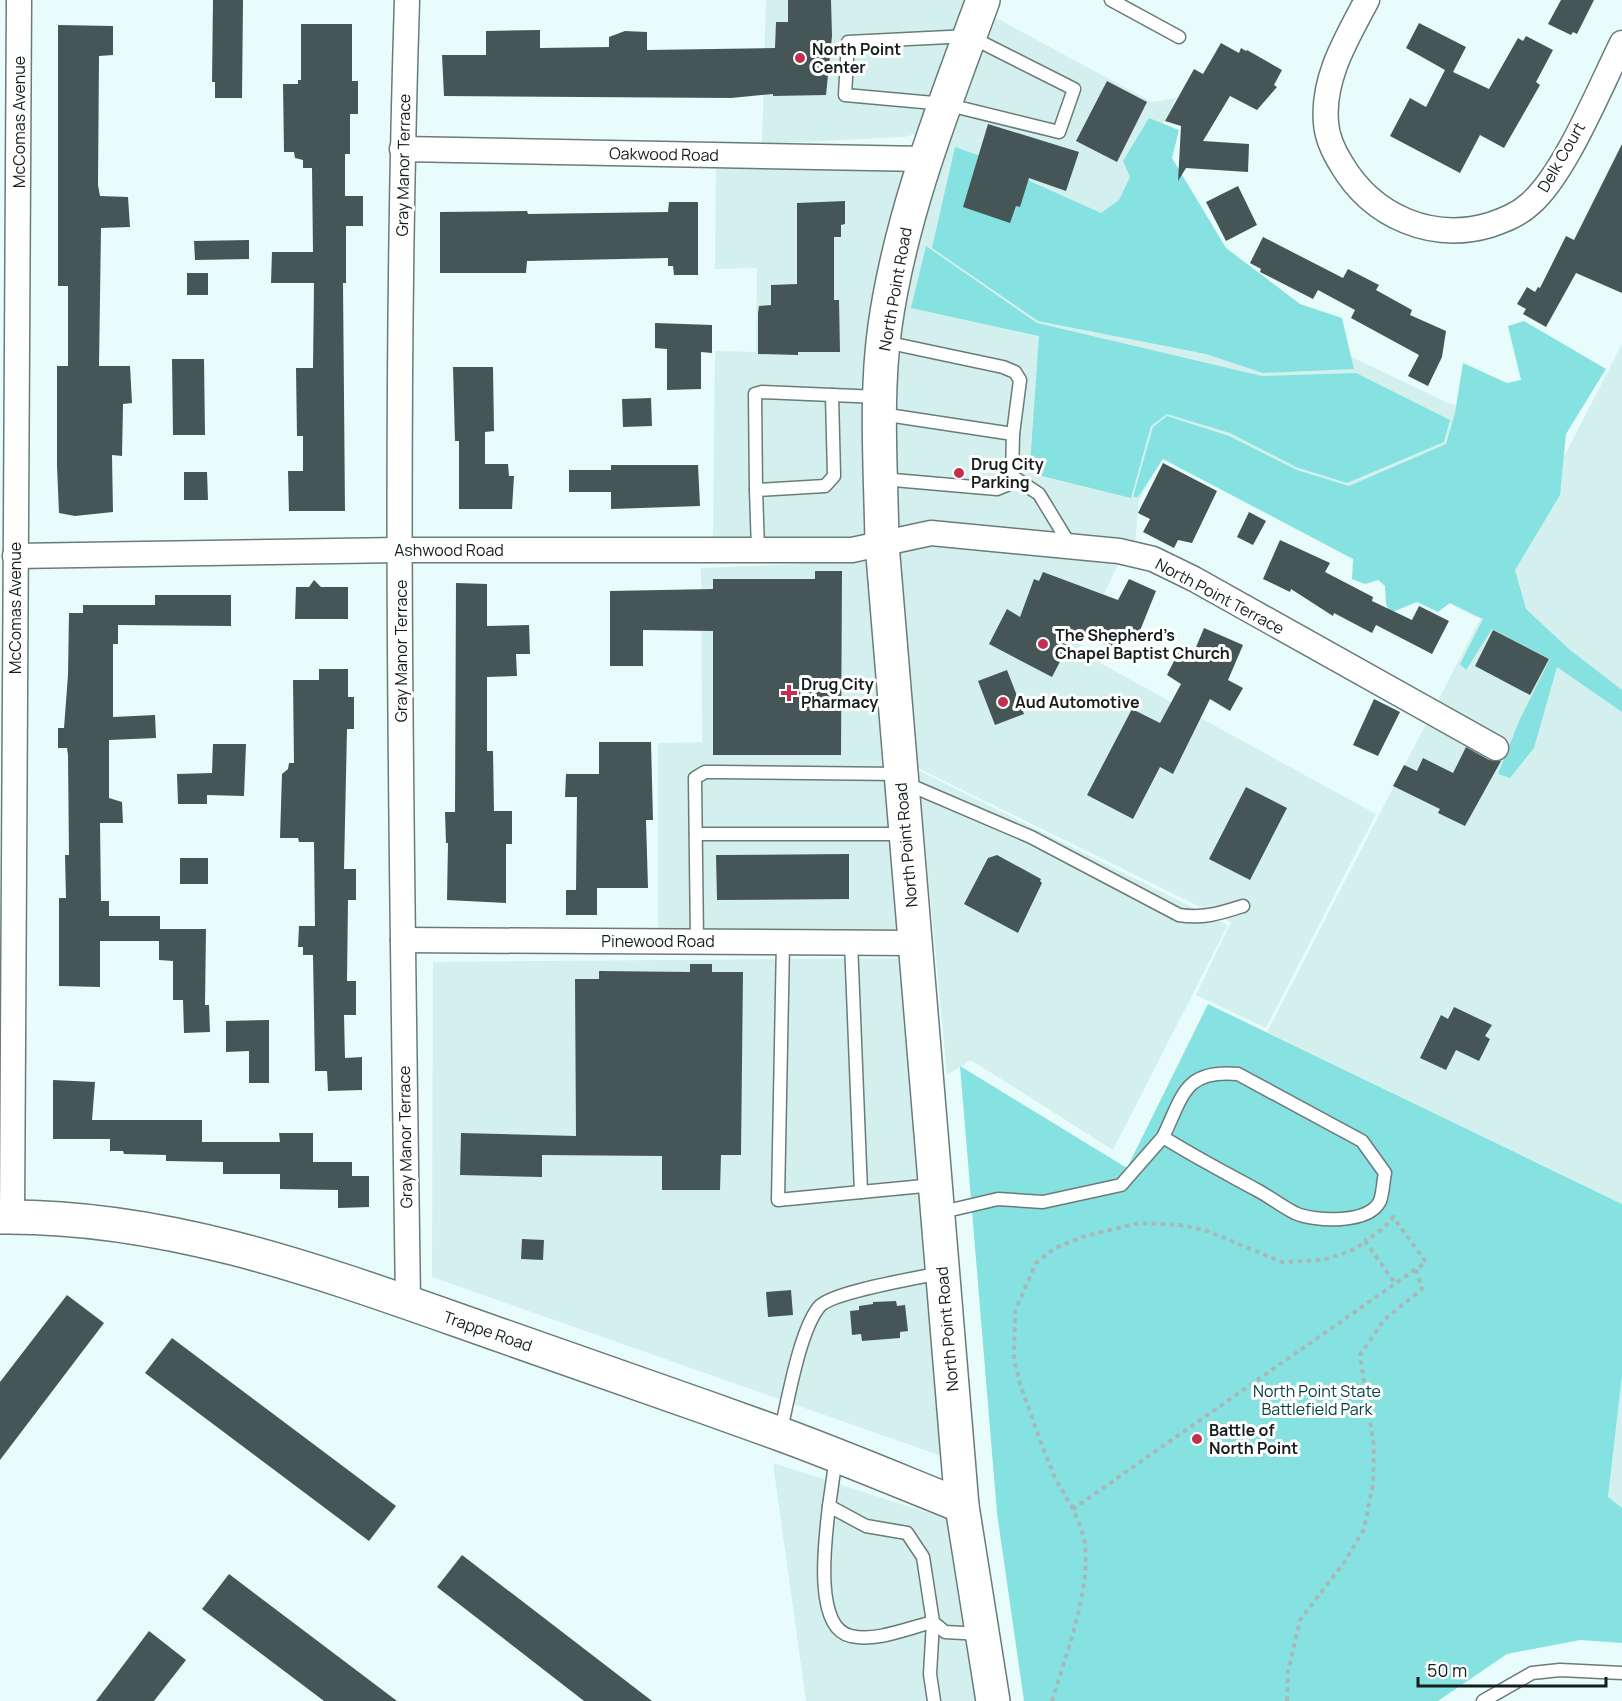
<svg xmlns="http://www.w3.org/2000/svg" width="1622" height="1701" font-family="Manrope,sans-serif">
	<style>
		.built { fill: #d3f0ee }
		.green { fill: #85e2e0 }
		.building { fill: #465656 }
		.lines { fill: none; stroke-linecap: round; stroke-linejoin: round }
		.lane-casing { stroke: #6a7b7b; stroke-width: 15 }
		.street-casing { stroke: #6a7b7b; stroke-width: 27 }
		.secondary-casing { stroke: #6a7b7b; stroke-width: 36 }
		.path { stroke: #a8b8b7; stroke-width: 4; stroke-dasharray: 4.5 4.5; stroke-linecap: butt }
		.lane { stroke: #fff; stroke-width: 12 }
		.street { stroke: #fff; stroke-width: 24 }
		.secondary { stroke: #fff; stroke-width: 33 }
		.poi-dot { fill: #c1304f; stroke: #fff; stroke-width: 2 }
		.labels { text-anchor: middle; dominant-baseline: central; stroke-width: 6; stroke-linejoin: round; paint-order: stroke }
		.poi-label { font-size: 16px; font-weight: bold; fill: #161d1d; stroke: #fff; text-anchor: start }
		.street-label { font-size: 16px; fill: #161d1d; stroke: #fff }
		.park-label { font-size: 16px; fill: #064140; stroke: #fff }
	</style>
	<rect width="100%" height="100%" fill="#e8fcfb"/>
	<g class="built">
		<path d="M766,0H965L916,134L904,137L762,144Z"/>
		<path d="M987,13L1152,102L1176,98L1145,162L1211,255L1352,357L1448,403L1564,437L1478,618L1162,457L1139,501L1135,544L892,530L884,421L902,310L944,142Z"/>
		<path d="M909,163L865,350V536L713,538L715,351L756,352L757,268L715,269L716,167Z"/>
		<path d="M1622,344V1204L1267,1032Z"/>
		<path d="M932,542L1120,560L1078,651L1376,814L1266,1028L1196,995L1231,922L916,767L899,550Z"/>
		<path d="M874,561L906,933L658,935V743L702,742L701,568Z"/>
		<path d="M918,770L1228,925L1113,1150L971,1060L947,1075Z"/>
		<path d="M911,958L950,1459L432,1277L433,962Z"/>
		<path d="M1622,1376V1508L1608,1498Z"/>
		<path d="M773,1463L957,1522L981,1701H806Z"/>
	</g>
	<g class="green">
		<path d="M1149,118L1179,130L1172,158L1226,248L1300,304L1342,318L1354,369L1263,373L1206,354L1038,321L932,248L955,147L1025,172L1023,178L1101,213L1119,200L1130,177L1123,161Z"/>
		<path d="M926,246L1037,323L1262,376L1356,373L1450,420L1444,442L1347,483L1296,467L1230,433L1167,414L1151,426L1131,498L1042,476L1030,465L1039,336L911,308Z"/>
		<path d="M1524,321L1606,369L1566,434L1560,495L1515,570L1526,609L1570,650L1622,690V712L1557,667L1534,748L1510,778L1498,774L1519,721L1550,659L1492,629L1466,670L1460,664L1483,619L1450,603L1438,612L1417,602L1390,613L1386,604L1385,586L1378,580L1365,584L1352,579L1353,559L1163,459L1138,497H1133L1153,427L1167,416L1229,436L1297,470L1349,486L1446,444L1455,413L1463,363L1507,383L1521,380L1508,326Z"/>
		<path d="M1208,1004L1622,1204V1376L1608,1497L1622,1508V1643L1580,1640L1507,1654L1438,1701H1024L997,1513L960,1066L1127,1168Z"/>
	</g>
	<g class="building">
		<path d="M213,0H243L242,98H215V82H212Z"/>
		<path d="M788,0H831L832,36L826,95L773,96V94L731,98L444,96L442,55H486V31L540,30V48L609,47V37L625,31L647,32V50L775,48L776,22H788Z"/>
		<path d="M1561,0H1594L1577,34L1573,32L1571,35L1548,24Z"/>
		<path d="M1419,23L1466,47L1453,72L1489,89L1518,38L1523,41L1526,36L1553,50L1536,82L1540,85L1504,148L1480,135L1460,173L1390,136L1410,98L1426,107L1445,70L1406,48Z"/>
		<path d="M301,24H352V81H358V114H350V154H345V196H363V226H346V283H343L345,511H289L288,471H303V436H297L296,368H313L314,283H271L272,252H313L312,168H303V160L295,158L294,152H284L283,84H298V80H301Z"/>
		<path d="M58,25L113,26V55L99,56L98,185L100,196L128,197L130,227L101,228L99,366H130L132,403L123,404L122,456L112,455L113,512L75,516L59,513L57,466V366H68V286H58Z"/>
		<path d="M1221,43L1239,53L1241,48L1246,51L1247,50L1282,70L1274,85L1277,87L1257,110L1230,96L1203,141L1249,144L1248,172L1186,168L1178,181L1181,126L1165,121L1194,69L1203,74Z"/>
		<path d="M1107,81L1147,102L1117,162L1076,141Z"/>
		<path d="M988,124L1079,152L1066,191L1029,178L1020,207L1016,206L1010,223L963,207Z"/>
		<path d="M1622,144V293L1576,273L1546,327L1523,314L1526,309L1517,304L1527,287L1535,292L1538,287L1540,288L1566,236L1574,240Z"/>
		<path d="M1238,186L1257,225L1226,241L1206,202Z"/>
		<path d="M845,201V224L841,225V237H834V300H839L840,352H798V355L758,354V313L759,306L771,305V285L797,284V203Z"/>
		<path d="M669,202H698V275H674L673,266H668V258L527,261L526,273H440V212L527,211L528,214L668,212Z"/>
		<path d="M1263,237L1343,278L1348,269L1379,285L1376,290L1412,310L1410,315L1446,331L1442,357L1428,386L1408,376L1419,355L1351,318L1355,310L1318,290L1313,299L1260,272L1261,269L1250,263Z"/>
		<path d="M249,240V259L195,260L194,241Z"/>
		<rect x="187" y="273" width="21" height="22"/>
		<path d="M655,323L712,325V353L701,352V389L667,390V349L655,348Z"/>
		<path d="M172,359H204L205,435H173Z"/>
		<path d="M453,367H493L494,431L485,432V464H508L509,476H514L512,509H459V441H455Z"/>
		<path d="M651,398L652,426L623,427L622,399Z"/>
		<path d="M1163,463L1217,491L1192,543L1178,540L1174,548L1143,532L1150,519L1138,513Z"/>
		<path d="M611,465H698L700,506L611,509V492H569V470H611Z"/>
		<path d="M184,472H207L208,500H184Z"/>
		<path d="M1249,512L1266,521L1253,545L1237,537Z"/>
		<path d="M1280,540L1330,563L1325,572L1373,597L1372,601L1412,620L1419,606L1449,621L1432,654L1376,625L1372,633L1334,613L1333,616L1291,589L1290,592L1263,579Z"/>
		<path d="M815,571H842L841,755H713V631L643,630V666H610V591L713,589V579H815Z"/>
		<path d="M1043,572L1118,600L1129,579L1156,591L1137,638L1125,632L1117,650L1076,631L1052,677L989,644L1007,609L1020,617L1034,579L1039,581Z"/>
		<path d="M314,580L321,587H348V619H295L296,587H309Z"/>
		<path d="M456,583L487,584V626L529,625L530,654H516L517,676L487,677V751H493L494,811H512V844H506V903L447,900L448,843H446L445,812H455Z"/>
		<path d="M155,595H231V626L118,625V644H113V717L155,715L156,738L109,740V798L122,802L123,823H100L101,901H109V916H160V929H206L205,1005H209L210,1032L184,1033L183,1000H173V961L159,960V941H100V987L59,986V898H66L65,855H69L68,755L67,748H58V728H64L68,675L69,613H83V605H155Z"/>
		<path d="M1204,628L1243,645L1228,680L1243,688L1230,711L1210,699L1173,774L1160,767L1133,819L1087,795L1132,709L1160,723L1181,684L1167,675L1178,653L1191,659Z"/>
		<path d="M1493,630L1549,659L1530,695L1475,666Z"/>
		<path d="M319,669H348V697H354V729H347L344,869H356V900H348L347,981H356V1015H344L345,1058L362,1057V1090L328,1091L327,1071H315L313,955H303V947H298L299,926H315L314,842H299L298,838H280L282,774L288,769L289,763H294L293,680H319Z"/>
		<path d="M1007,670L1024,714L995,725L978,681Z"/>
		<path d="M1374,699L1400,712L1378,756L1353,745Z"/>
		<path d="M599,742H651L653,820H646L648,888H597V915H566V890H576L577,797H565L566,774H599Z"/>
		<path d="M213,744H246L244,796L207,795V804H178L177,774L212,773Z"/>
		<path d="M1466,747L1489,760L1501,761L1465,826L1438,813L1440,809L1393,786L1404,765L1417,771L1423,758L1453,773Z"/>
		<path d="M1246,787L1287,808L1250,880L1209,859Z"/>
		<path d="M849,854V899L717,900L716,855Z"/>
		<path d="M997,855L1041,879L1040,881L1042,883L1018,933L964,904L988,858Z"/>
		<rect x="180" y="858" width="28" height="26"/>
		<path d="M690,964H712V972H743L741,1155H721L720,1190H662V1156L542,1155V1177L460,1175L461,1133L576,1136L575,979H599V971L690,972Z"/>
		<path d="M1454,1007L1492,1025L1485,1036L1490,1039L1479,1061L1456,1050L1446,1070L1420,1058L1441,1015L1448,1019Z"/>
		<path d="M269,1020V1083H249V1051L226,1052V1021Z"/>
		<path d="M53,1080L95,1082L92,1120H202V1142H280L279,1133H313V1162H352V1176H369V1207L338,1208V1190L280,1189V1174H223V1162L166,1161V1155L124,1154L123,1151H110V1139H53Z"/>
		<path d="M522,1239L544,1240L543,1260L521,1259Z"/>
		<path d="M791,1290L793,1315L768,1317L766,1292Z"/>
		<path d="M67,1295L104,1323L0,1460V1382Z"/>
		<path d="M896,1301L897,1306L905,1305L908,1331L900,1332V1338L862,1341L861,1334L852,1335L850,1311L859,1310V1306L873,1304V1302Z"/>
		<path d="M172,1338L396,1506L369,1541L145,1373Z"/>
		<path d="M462,1555L652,1701H584L437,1587Z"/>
		<path d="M229,1574L397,1701H324L202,1609Z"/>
		<path d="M149,1631L186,1660L154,1701H96Z"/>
	</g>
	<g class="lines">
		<defs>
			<g id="lane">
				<path d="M1111,0L1179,37"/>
				<path d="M969,36L1074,89L1059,132L945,104L845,95L848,42Z"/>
				<path d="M881,414L1013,434L1020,380L1015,372L1003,367L885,342"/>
				<path d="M1012,476L1039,494L1070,545"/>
				<path d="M882,479L997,489L1007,485L1012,476L1013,434"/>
				<path d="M756,490L755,394L762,392L879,397"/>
				<path d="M758,550L756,490L825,486L834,476L832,395"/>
				<path d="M905,783L1031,837L1179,915C1203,919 1221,913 1243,906"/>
				<path d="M696,834H905"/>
				<path d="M697,942L695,778L705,772H718L899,774"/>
				<path d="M783,942L778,1200L934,1185"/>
				<path d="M851,942L861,1192"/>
				<path d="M938,1213L998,1199L1043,1202L1121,1185L1163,1137C1193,1156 1224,1172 1255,1189C1269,1196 1281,1206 1295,1213C1315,1222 1369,1224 1380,1201C1383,1193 1383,1182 1385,1173L1362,1141L1238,1074C1184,1069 1183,1096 1163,1137"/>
				<path d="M780,1434C788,1401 799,1332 819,1307C831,1292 918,1278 941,1273"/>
				<path d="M836,1457L829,1506L866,1526L907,1533L923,1557L933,1622L945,1632L982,1634"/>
				<path d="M829,1506C826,1534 812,1628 851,1636C876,1642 908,1628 933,1622L930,1674L934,1701"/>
				<path d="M1483,1701L1532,1673L1560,1670L1622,1673"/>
			</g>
			<g id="street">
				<path d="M407,0C393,434 402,869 408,1303"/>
				<path d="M1367,0C1347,38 1322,78 1326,123C1327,137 1335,154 1342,165C1373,217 1432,242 1490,225C1504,220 1518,215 1530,204C1565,174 1600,87 1622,43"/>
				<path d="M402,149L925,159"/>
				<path d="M15,556L400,550H852L931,533L1119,551L1153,559L1194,579L1496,748"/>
				<path d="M403,940L914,943"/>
				<path d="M12,1216L19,0"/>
			</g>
			<g id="secondary">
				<path d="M983,0C944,106 901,213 885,326C875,397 881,472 882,544L962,1506L993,1701"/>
				<path d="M0,1217C176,1215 337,1278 500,1335C595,1368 689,1401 783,1435C843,1457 902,1482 962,1506"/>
			</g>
		</defs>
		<use href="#lane" class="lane-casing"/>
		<use href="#street" class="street-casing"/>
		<use href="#secondary" class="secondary-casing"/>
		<g class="path">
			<path d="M1073,1509L1055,1478L1043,1448L1020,1384L1014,1359L1015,1311L1036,1263L1055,1248L1085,1236L1139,1223L1180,1225L1205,1230L1282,1262L1323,1260L1356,1249L1365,1241L1394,1282"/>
			<path d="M1052,1701C1065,1656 1095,1581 1083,1535C1081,1526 1076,1517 1073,1509L1426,1262L1393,1217L1384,1228L1365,1241"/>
			<path d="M1287,1701L1288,1672L1300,1620L1345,1561L1364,1529L1373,1484L1374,1447L1360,1355L1384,1320L1422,1289L1416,1270"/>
		</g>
		<use href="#lane" class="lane"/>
		<use href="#street" class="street"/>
		<use href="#secondary" class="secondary"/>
	</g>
	<g class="poi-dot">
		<circle cx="800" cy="58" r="6"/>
		<circle cx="959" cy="473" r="6"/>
		<circle cx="1043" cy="644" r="6"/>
		<path d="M786 684h6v6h6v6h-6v6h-6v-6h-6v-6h6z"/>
		<circle cx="1003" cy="702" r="6"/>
		<circle cx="1197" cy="1439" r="6"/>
	</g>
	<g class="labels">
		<g class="poi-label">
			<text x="812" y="49">North Point<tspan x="812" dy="18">Center</tspan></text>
			<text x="971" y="464">Drug City<tspan x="971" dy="18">Parking</tspan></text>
			<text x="1055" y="635">The Shepherd’s<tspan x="1055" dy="18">Chapel Baptist Church</tspan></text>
			<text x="801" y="684">Drug City<tspan x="801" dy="18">Pharmacy</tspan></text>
			<text x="1015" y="702">Aud Automotive</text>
			<text x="1209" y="1430">Battle of<tspan x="1209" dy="18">North Point</tspan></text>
		</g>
		<g class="street-label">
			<text transform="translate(19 122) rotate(-90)">McComas Avenue</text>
			<text transform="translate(664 154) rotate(1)">Oakwood Road</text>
			<text transform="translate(1561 157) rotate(-60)">Delk Court</text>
			<text transform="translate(403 165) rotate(-89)">Gray Manor Terrace</text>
			<text transform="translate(895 289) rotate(-80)">North Point Road</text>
			<text x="449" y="550">Ashwood Road</text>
			<text transform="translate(1220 596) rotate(28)">North Point Terrace</text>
			<text transform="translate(15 608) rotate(-90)">McComas Avenue</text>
			<text transform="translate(401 651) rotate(-90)">Gray Manor Terrace</text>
			<text transform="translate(906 845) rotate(-95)">North Point Road</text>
			<text x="658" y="941">Pinewood Road</text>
			<text transform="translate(405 1137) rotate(-91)">Gray Manor Terrace</text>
			<text transform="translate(947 1329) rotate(-95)">North Point Road</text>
			<text transform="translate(488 1331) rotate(19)">Trappe Road</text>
		</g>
		<g class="park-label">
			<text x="1317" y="1391">North Point State<tspan x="1317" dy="18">Battlefield Park</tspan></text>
		</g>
	</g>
	<path d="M1418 1677v9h188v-9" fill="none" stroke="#161d1d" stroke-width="3"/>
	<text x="1427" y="1677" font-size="18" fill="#161d1d" stroke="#ffffff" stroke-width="4.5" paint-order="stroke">50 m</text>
</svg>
